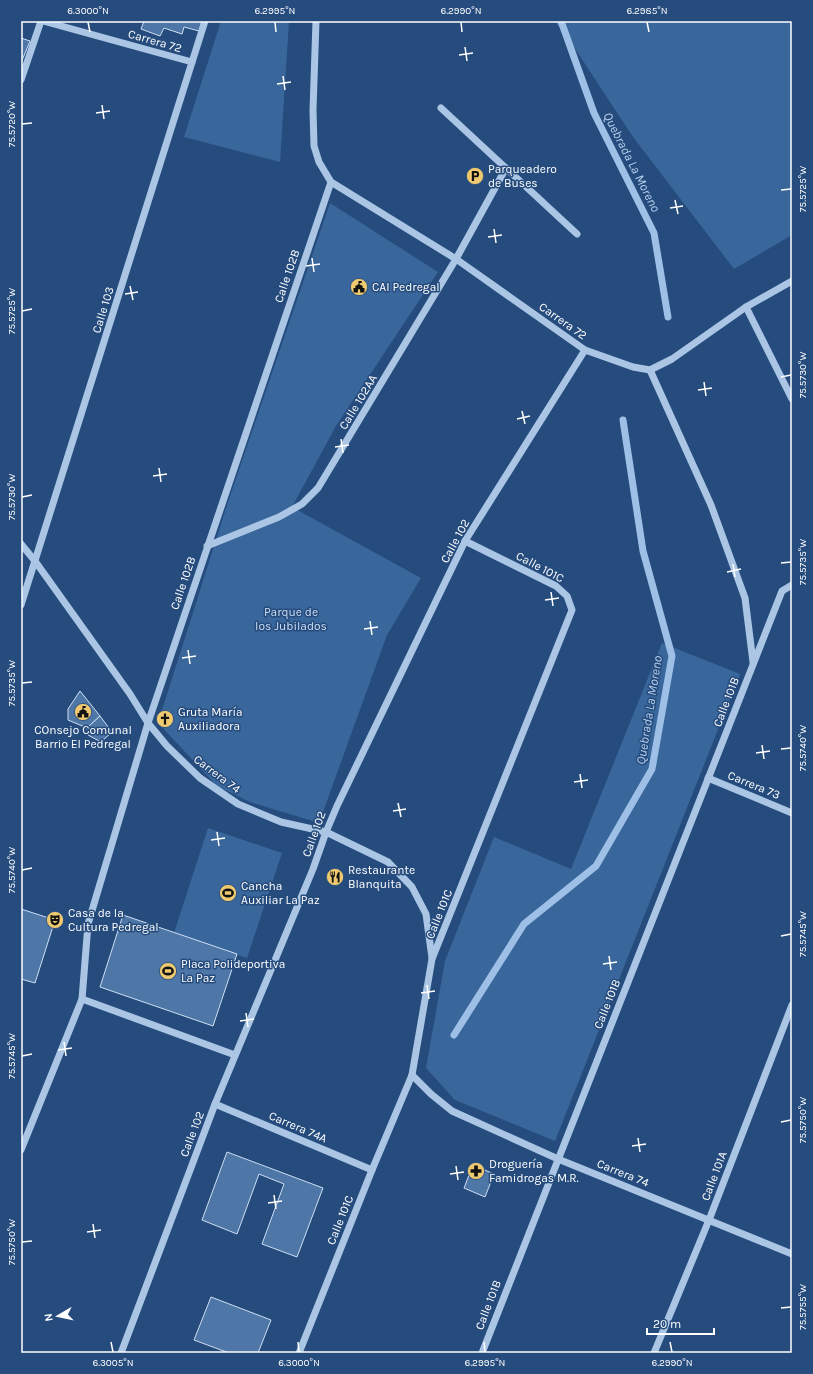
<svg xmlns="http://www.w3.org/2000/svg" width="813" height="1374" font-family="Karla,sans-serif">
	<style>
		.green { fill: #39669b }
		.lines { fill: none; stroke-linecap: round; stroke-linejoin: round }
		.stream { stroke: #9fc0e6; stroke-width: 7 }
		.building { fill: #4e76a6; stroke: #cedff4 }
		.minor { stroke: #abc6e5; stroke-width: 7 }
		.ticks { fill: none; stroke: #fff; stroke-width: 1.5 }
		.labels { text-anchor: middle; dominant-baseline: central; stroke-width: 3; stroke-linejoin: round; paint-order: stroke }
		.street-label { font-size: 12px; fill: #fff; stroke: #264c7e }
		.poi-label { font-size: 12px; fill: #fff; stroke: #264c7e; text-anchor: start }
		.park-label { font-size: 12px; fill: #cedff4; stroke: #264c7e }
		.water-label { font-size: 13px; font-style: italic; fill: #b6cfed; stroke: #264c7e }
		.neatline { fill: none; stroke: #fff; stroke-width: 1.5 }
		.ticks-label { font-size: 10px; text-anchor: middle; fill: #fff }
	</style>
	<rect width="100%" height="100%" fill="#264c7e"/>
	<g class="green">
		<path d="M221,21H289L280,162L184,137Z"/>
		<path d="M554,21H792V235L734,269L633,137L566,35Z"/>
		<path d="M330,203L438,272L336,426L292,507L421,578L387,635L319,823L250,802L217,786L158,723L228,502Z"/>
		<path d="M662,643L740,674L555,1141L455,1100L426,1068L445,961L494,837L571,869Z"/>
		<path d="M208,828L282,853L247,958L174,933Z"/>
	</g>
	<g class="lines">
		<g class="stream">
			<path d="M561,21L594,113L654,233L668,317"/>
			<path d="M454,1035L524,924L596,866L652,769L672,656L643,551L623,420"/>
		</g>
	</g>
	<g class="building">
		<path d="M144,21H202L199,31L184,27L182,34L164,28L160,36L141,29Z"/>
		<path d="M21,38L30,41L21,63Z"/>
		<path d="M80,691L100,716L87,728L68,720V709Z"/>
		<path d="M100,716L112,732L101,742L88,735L87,728Z"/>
		<path d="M21,909L55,920L35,983L21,979Z"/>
		<path d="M123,915L237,954L213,1026L100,987Z"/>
		<path d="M227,1152L323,1188L297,1257L262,1244L284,1184L259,1174L237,1234L202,1220Z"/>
		<path d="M473,1165L494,1174L485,1197L464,1188Z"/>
		<path d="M211,1297L271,1320L258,1353H229L194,1340Z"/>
	</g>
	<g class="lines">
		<g class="minor">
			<path d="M43,21L192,62"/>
			<path d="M316,21L313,110L314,146L319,162L331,182L456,259L585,350L633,367L650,370L672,359L746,307L792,281"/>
			<path d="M21,80L41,21"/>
			<path d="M441,108L577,234"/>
			<path d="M746,307L792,399"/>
			<path d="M650,370L711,505L745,598L753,662"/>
			<path d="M21,544L35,561L130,694L148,723L167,746L200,778L238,804L281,822L326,832L388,862L412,887L426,914L432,958"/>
			<path d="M207,546L279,517L302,504L318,488L456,259L506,168"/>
			<path d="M21,605L205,21"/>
			<path d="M708,778L792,813"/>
			<path d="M82,999L235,1055"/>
			<path d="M412,1075L431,1094L452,1111L558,1159L792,1254"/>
			<path d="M215,1104L372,1170"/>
			<path d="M21,1150L82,999L88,924L148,723L331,182"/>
			<path d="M121,1353L215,1104L313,869L326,832L337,806L465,541L585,350"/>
			<path d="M299,1353L372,1170L412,1075L432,959L572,610L567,596L556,586L465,541"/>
			<path d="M482,1353L782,591L792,585"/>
			<path d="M654,1353L709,1220L792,1005"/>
		</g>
	</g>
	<path class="ticks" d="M88,22L90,32M275,22L276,32M461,22L462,32M647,22L649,32M465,47L467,61M459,55L473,53M283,76L285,90M277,84L291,82M102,105L104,119M96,113L110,111M22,124L32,123M781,190L791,189M675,200L678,214M670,208L683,206M494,229L496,243M488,237L502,235M312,258L314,272M306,266L320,264M130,286L133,300M125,294L138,292M22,311L32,309M781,377L791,375M704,382L706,396M698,390L712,388M522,411L525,424M517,419L530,416M341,439L343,453M335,447L349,445M159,468L161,482M153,476L167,474M22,497L32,495M781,563L791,562M733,564L735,577M727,572L741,569M551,592L553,606M545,600L559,598M370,621L372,635M364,629L378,627M188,650L190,664M182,658L196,656M22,683L32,682M762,745L764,759M781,749L791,748M756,753L770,751M580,774L582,788M574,782L588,780M398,803L401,817M393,811L406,809M217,832L219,846M211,840L225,838M22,870L32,868M781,936L791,934M609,956L611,970M603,964L617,962M427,985L429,999M421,993L435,991M246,1013L248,1027M240,1021L254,1019M64,1042L66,1056M58,1050L72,1048M22,1056L32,1054M781,1122L791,1120M638,1138L640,1152M632,1146L646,1144M456,1166L458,1180M450,1174L464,1172M274,1195L276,1209M268,1203L282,1201M93,1224L95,1238M87,1232L101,1230M22,1242L32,1241M781,1308L791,1307M111,1342L113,1352M298,1342L299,1352M484,1342L485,1352M670,1342L672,1352"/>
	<defs>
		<symbol id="parking-disc" viewBox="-11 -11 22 22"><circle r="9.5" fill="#eec970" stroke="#264c7e"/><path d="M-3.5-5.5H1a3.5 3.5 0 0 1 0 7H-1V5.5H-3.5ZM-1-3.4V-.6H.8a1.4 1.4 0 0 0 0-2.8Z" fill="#111"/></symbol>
		<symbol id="civic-disc" viewBox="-11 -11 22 22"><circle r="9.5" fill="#eec970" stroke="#264c7e"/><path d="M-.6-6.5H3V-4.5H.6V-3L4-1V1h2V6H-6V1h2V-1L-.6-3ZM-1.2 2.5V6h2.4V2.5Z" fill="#111"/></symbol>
		<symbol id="church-disc" viewBox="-11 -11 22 22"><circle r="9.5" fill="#eec970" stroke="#264c7e"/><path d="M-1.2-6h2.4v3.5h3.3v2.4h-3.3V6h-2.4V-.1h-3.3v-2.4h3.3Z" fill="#111"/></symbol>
		<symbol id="restaurant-disc" viewBox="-11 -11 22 22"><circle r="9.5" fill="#eec970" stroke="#264c7e"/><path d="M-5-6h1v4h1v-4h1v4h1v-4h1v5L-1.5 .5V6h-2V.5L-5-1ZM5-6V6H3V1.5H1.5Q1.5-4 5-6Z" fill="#111"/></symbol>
		<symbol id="stadium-disc" viewBox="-11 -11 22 22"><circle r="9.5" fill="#eec970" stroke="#264c7e"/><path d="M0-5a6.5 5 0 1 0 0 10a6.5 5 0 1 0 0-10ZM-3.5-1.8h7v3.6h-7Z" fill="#111"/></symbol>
		<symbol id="theatre-disc" viewBox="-11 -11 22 22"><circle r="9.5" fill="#eec970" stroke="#264c7e"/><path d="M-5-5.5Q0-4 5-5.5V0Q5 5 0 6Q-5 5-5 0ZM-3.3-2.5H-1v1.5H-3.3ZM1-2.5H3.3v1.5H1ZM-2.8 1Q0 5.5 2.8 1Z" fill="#111"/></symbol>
		<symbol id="pharmacy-disc" viewBox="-11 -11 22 22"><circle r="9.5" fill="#eec970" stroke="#264c7e"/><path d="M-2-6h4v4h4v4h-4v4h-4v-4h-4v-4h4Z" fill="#111"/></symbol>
	</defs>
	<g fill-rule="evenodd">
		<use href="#parking-disc" x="465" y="166" width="20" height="20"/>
		<use href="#civic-disc" x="349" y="277" width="20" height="20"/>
		<use href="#civic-disc" x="73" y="702" width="20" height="20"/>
		<use href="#church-disc" x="155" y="709" width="20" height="20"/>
		<use href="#restaurant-disc" x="325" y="867" width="20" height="20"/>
		<use href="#stadium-disc" x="218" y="883" width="20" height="20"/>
		<use href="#theatre-disc" x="45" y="910" width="20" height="20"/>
		<use href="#stadium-disc" x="158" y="961" width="20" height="20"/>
		<use href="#pharmacy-disc" x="466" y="1161" width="20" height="20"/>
	</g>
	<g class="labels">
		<g class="street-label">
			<text transform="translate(155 41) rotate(16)">Carrera 72</text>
			<text transform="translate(287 276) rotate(-71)">Calle 102B</text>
			<text transform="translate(103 310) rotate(-73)">Calle 103</text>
			<text transform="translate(563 321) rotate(35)">Carrera 72</text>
			<text transform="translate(358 402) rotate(-59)">Calle 102AA</text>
			<text transform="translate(455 541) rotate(-62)">Calle 102</text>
			<text transform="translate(540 567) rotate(28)">Calle 101C</text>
			<text transform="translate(183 583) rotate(-71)">Calle 102B</text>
			<text transform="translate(726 702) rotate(-69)">Calle 101B</text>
			<text transform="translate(217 774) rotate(37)">Carrera 74</text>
			<text transform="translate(754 785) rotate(22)">Carrera 73</text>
			<text transform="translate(314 834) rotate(-70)">Calle 102</text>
			<text transform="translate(439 914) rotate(-68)">Calle 101C</text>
			<text transform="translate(607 1004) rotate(-68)">Calle 101B</text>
			<text transform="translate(298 1127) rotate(23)">Carrera 74A</text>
			<text transform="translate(192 1134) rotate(-69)">Calle 102</text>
			<text transform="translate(623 1173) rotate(22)">Carrera 74</text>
			<text transform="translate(714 1176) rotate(-69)">Calle 101A</text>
			<text transform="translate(340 1220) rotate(-68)">Calle 101C</text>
			<text transform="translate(488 1305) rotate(-69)">Calle 101B</text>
		</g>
		<g class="poi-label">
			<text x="488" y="169">Parqueadero<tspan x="488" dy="14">de Buses</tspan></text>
			<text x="372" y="287">CAI Pedregal</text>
			<text x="178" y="712">Gruta María<tspan x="178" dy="14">Auxiliadora</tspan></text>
			<text x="83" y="730" text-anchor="middle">COnsejo Comunal<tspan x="83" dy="14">Barrio El Pedregal</tspan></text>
			<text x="348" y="870">Restaurante<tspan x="348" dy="14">Blanquita</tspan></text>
			<text x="241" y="886">Cancha<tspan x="241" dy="14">Auxiliar La Paz</tspan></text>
			<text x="68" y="913">Casa de la<tspan x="68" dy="14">Cultura Pedregal</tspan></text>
			<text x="181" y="964">Placa Polideportiva<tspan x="181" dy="14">La Paz</tspan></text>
			<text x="489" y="1164">Droguería<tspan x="489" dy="14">Famidrogas M.R.</tspan></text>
		</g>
		<g class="park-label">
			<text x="291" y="612">Parque de<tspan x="291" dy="14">los Jubilados</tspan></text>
		</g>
		<g class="water-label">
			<text transform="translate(632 162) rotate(63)">Quebrada La Moreno</text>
			<text transform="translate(649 710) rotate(-81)">Quebrada La Moreno</text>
		</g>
	</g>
	<rect width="813" height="1374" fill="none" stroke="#264c7e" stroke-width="44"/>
	<g transform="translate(58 1316) rotate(261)" stroke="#264c7e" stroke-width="3" paint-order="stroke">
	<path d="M0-3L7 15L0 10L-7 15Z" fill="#ffffff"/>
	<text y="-6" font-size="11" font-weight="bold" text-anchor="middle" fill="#ffffff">N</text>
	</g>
	<path d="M647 1328v6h67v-6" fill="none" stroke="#ffffff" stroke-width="2"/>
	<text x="653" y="1328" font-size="12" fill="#ffffff" stroke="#264c7e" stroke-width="3" paint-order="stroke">20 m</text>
	<rect x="22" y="22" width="769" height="1330" class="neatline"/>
	<g class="ticks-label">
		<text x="88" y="14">6.3000°N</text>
		<text x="275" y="14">6.2995°N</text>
		<text x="461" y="14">6.2990°N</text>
		<text x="647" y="14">6.2985°N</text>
		<text transform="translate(11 124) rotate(-90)" y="4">75.5720°W</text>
		<text transform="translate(802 189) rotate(-90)" y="4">75.5725°W</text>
		<text transform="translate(11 311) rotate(-90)" y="4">75.5725°W</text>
		<text transform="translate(802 375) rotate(-90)" y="4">75.5730°W</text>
		<text transform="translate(11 497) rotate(-90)" y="4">75.5730°W</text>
		<text transform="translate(802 562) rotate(-90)" y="4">75.5735°W</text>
		<text transform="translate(11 683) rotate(-90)" y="4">75.5735°W</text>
		<text transform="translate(802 748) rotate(-90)" y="4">75.5740°W</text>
		<text transform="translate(11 870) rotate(-90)" y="4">75.5740°W</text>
		<text transform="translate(802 934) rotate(-90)" y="4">75.5745°W</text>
		<text transform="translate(11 1056) rotate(-90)" y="4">75.5745°W</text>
		<text transform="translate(802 1120) rotate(-90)" y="4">75.5750°W</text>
		<text transform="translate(11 1242) rotate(-90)" y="4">75.5750°W</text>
		<text transform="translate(802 1307) rotate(-90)" y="4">75.5755°W</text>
		<text x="113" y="1366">6.3005°N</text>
		<text x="299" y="1366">6.3000°N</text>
		<text x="485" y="1366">6.2995°N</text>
		<text x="672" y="1366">6.2990°N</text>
	</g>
</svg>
